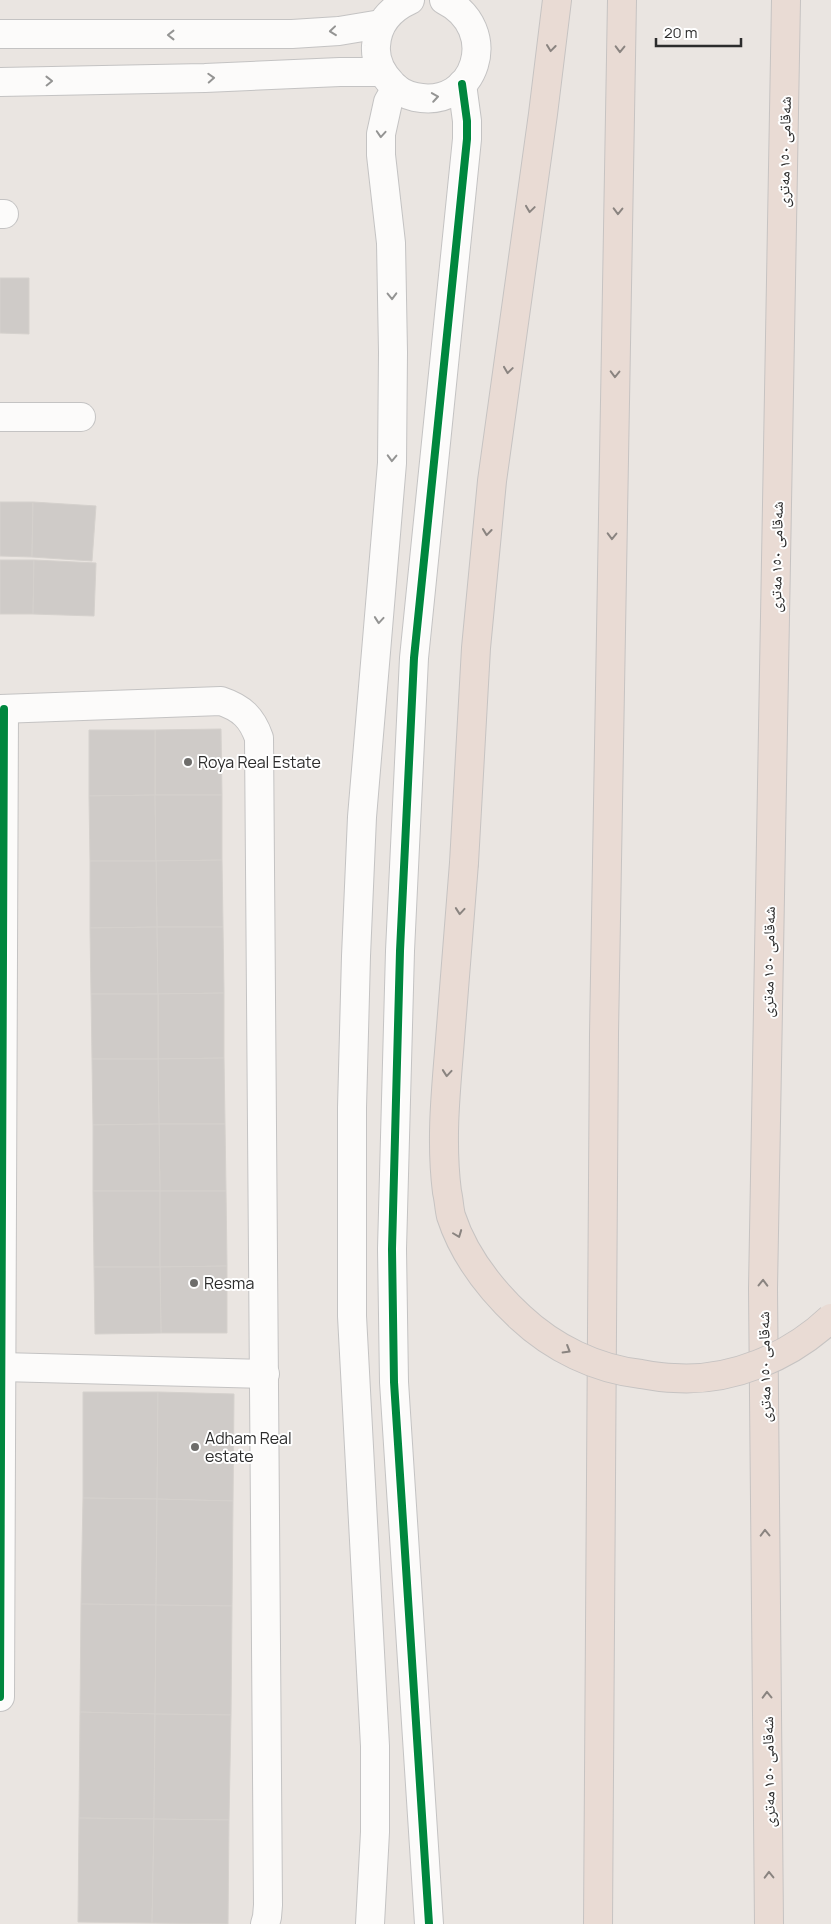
<svg xmlns="http://www.w3.org/2000/svg" width="831" height="1924" font-family="Manrope,'Noto Naskh Arabic',sans-serif">
	<style>
		.building { fill: #cfcbc8; stroke: #d5d1cd }
		.lines { fill: none; stroke-linecap: round; stroke-linejoin: round }
		.minor-casing { stroke: #c4c3c3; stroke-width: 30 }
		.highway-casing { stroke: #c6c3c2; stroke-width: 30 }
		.minor { stroke: #fcfbfa; stroke-width: 28 }
		.highway { stroke: #e9dbd4; stroke-width: 28 }
		.highway-bridge-casing { stroke: #c6c3c2; stroke-width: 30; stroke-linecap: butt }
		.highway-bridge { stroke: #e9dbd4; stroke-width: 28 }
		.cycleway-casing { stroke: #fff; stroke-width: 11 }
		.cycleway { stroke: #00873e; stroke-width: 8 }
		.oneway { stroke: #949493 }
		.oneway2 { stroke: #8a8480 }
		.poi-dot { fill: #6e6d6b; stroke: #fff; stroke-width: 2 }
		.labels { text-anchor: middle; dominant-baseline: central; stroke-width: 4; stroke-linejoin: round; paint-order: stroke }
		.street-label { font-size: 16px; fill: #2c2c2c; stroke: #fff }
		.poi-label { font-size: 16px; fill: #2c2c2c; stroke: #fff; text-anchor: start }
	</style>
	<rect width="100%" height="100%" fill="#eae5e1"/>
	<g class="building">
		<path d="M0,278H29V334L0,333Z"/>
		<path d="M0,502H33L32,557L0,556Z"/>
		<path d="M33,502L96,506L92,561L32,557Z"/>
		<path d="M0,560H34L33,614H0Z"/>
		<path d="M34,560L96,563L94,616L33,614Z"/>
		<path d="M221,729L222,795H155V730Z"/>
		<path d="M89,730H155V795L89,796Z"/>
		<path d="M155,795L156,861H90L89,796Z"/>
		<path d="M155,795H222V860L156,861Z"/>
		<path d="M222,860L223,927H157L156,861Z"/>
		<path d="M90,861H156L157,927L90,928Z"/>
		<path d="M157,927L158,994H91L90,928Z"/>
		<path d="M157,927H223L224,993L158,994Z"/>
		<path d="M224,993V1058L158,1059V994Z"/>
		<path d="M91,994H158V1059H92Z"/>
		<path d="M224,1058L225,1124H159L158,1059Z"/>
		<path d="M92,1059H158L159,1124L93,1125Z"/>
		<path d="M159,1124H225L226,1191H160Z"/>
		<path d="M159,1124L160,1191H93V1125Z"/>
		<path d="M93,1191H160V1267H94Z"/>
		<path d="M160,1191H226L227,1266L160,1267Z"/>
		<path d="M227,1266V1333H161L160,1267Z"/>
		<path d="M94,1267H160L161,1333L95,1334Z"/>
		<path d="M83,1392H158L157,1499L83,1498Z"/>
		<path d="M158,1392L234,1394L233,1501L157,1499Z"/>
		<path d="M83,1498L157,1499L156,1605L81,1604Z"/>
		<path d="M157,1499L233,1501L232,1606L156,1605Z"/>
		<path d="M81,1604L156,1605L155,1714L80,1712Z"/>
		<path d="M156,1605L232,1606L231,1715L155,1714Z"/>
		<path d="M80,1712L155,1714L154,1819L79,1818Z"/>
		<path d="M155,1714L231,1715L229,1820L154,1819Z"/>
		<path d="M79,1818L154,1819L152,1923L78,1922Z"/>
		<path d="M154,1819L229,1820L228,1924L152,1923Z"/>
	</g>
	<g class="lines">
		<defs>
			<g id="minor">
				<path d="M410,0C390,9 377,24 376,46C375,60 382,74 392,84C398,91 406,95 415,97C476,110 502,29 444,0"/>
				<path d="M0,34H292L339,31L381,24"/>
				<path d="M0,82L205,78L340,72H382"/>
				<path d="M0,214H4"/>
				<path d="M0,417H81"/>
				<path d="M0,709L221,701C242,708 252,718 259,738L268,1905L267,1917L265,1924"/>
				<path d="M2,1367L265,1374"/>
				<path d="M0,1697L4,709"/>
				<path d="M370,1924L375,1832V1746L352,1316V1108L356,956L362,817L392,463L393,352L391,243L381,155V134L388,102L396,88"/>
				<path d="M429,1924L394,1382L392,1249L400,951L414,658L467,139V121L462,84"/>
			</g>
			<g id="highway">
				<path d="M464,863L476,648L492,481L543,114L557,0"/>
				<path d="M598,1924L604,1034L622,0"/>
				<path d="M769,1924L763,1289L786,0"/>
			</g>
		</defs>
		<use href="#minor" class="minor-casing"/>
		<use href="#highway" class="highway-casing"/>
		<use href="#minor" class="minor"/>
		<use href="#highway" class="highway"/>
		<defs>
			<path id="highway-bridge" d="M464,863C459,926 454,989 449,1052C445,1099 441,1145 447,1192C449,1200 449,1208 451,1216C464,1256 489,1288 520,1317C553,1348 596,1369 641,1374C652,1376 663,1378 674,1378C731,1382 790,1357 831,1318"/>
		</defs>
		<use href="#highway-bridge" class="highway-bridge-casing"/>
		<use href="#highway-bridge" class="highway-bridge"/>
		<defs>
			<g id="cycleway">
				<path d="M0,1697L4,709"/>
				<path d="M429,1924L394,1382L392,1249L400,951L414,658L467,139V121L462,84"/>
			</g>
		</defs>
		<use href="#cycleway" class="cycleway-casing"/>
		<use href="#cycleway" class="cycleway"/>
	</g>
	<defs><path id="oneway-chevron" d="M-2-3.5L2.5 0L-2 3.5" fill="none" stroke-width="1.6" stroke-linecap="round" stroke-linejoin="round" transform="scale(1.25)"/></defs>
	<g class="oneway">
		<use href="#oneway-chevron" transform="translate(333 31) rotate(174)"/>
		<use href="#oneway-chevron" transform="translate(171 35) rotate(-180)"/>
		<use href="#oneway-chevron" transform="translate(211 78) rotate(-3)"/>
		<use href="#oneway-chevron" transform="translate(49 81) rotate(-1)"/>
		<use href="#oneway-chevron" transform="translate(435 97) rotate(-9)"/>
		<use href="#oneway-chevron" transform="translate(381 134) rotate(94)"/>
		<use href="#oneway-chevron" transform="translate(392 296) rotate(89)"/>
		<use href="#oneway-chevron" transform="translate(392 458) rotate(92)"/>
		<use href="#oneway-chevron" transform="translate(379 620) rotate(95)"/>
	</g>
	<g class="oneway2">
		<use href="#oneway-chevron" transform="translate(551 48) rotate(97)"/>
		<use href="#oneway-chevron" transform="translate(620 49) rotate(91)"/>
		<use href="#oneway-chevron" transform="translate(530 209) rotate(98)"/>
		<use href="#oneway-chevron" transform="translate(618 211) rotate(91)"/>
		<use href="#oneway-chevron" transform="translate(508 370) rotate(98)"/>
		<use href="#oneway-chevron" transform="translate(615 374) rotate(91)"/>
		<use href="#oneway-chevron" transform="translate(487 532) rotate(96)"/>
		<use href="#oneway-chevron" transform="translate(612 536) rotate(91)"/>
		<use href="#oneway-chevron" transform="translate(460 911) rotate(95)"/>
		<use href="#oneway-chevron" transform="translate(447 1073) rotate(95)"/>
		<use href="#oneway-chevron" transform="translate(458 1234) rotate(69)"/>
		<use href="#oneway-chevron" transform="translate(763 1283) rotate(-89)"/>
		<use href="#oneway-chevron" transform="translate(567 1350) rotate(31)"/>
		<use href="#oneway-chevron" transform="translate(765 1533) rotate(-91)"/>
		<use href="#oneway-chevron" transform="translate(767 1695) rotate(-91)"/>
		<use href="#oneway-chevron" transform="translate(769 1875) rotate(-91)"/>
	</g>
	<g class="poi-dot">
		<circle cx="188" cy="762" r="5"/>
		<circle cx="194" cy="1283" r="5"/>
		<circle cx="195" cy="1447" r="5"/>
	</g>
	<g class="labels">
		<g class="street-label">
			<text transform="translate(784 152) rotate(-89)">شەقامی ١٥٠ مەتری</text>
			<text transform="translate(776 557) rotate(-89)">شەقامی ١٥٠ مەتری</text>
			<text transform="translate(768 962) rotate(-89)">شەقامی ١٥٠ مەتری</text>
			<text transform="translate(764 1367) rotate(-91)">شەقامی ١٥٠ مەتری</text>
			<text transform="translate(768 1772) rotate(-91)">شەقامی ١٥٠ مەتری</text>
		</g>
		<g class="poi-label">
			<text x="198" y="762">Roya Real Estate</text>
			<text x="204" y="1283">Resma</text>
			<text x="205" y="1438">Adham Real<tspan x="205" dy="18">estate</tspan></text>
		</g>
	</g>
	<path d="M656 38v8h85v-8" fill="none" stroke="#2c2c2c" stroke-width="2.5"/>
	<text x="664" y="38" font-size="15" fill="#2c2c2c" stroke="#ffffff" stroke-width="4" paint-order="stroke">20 m</text>
</svg>
